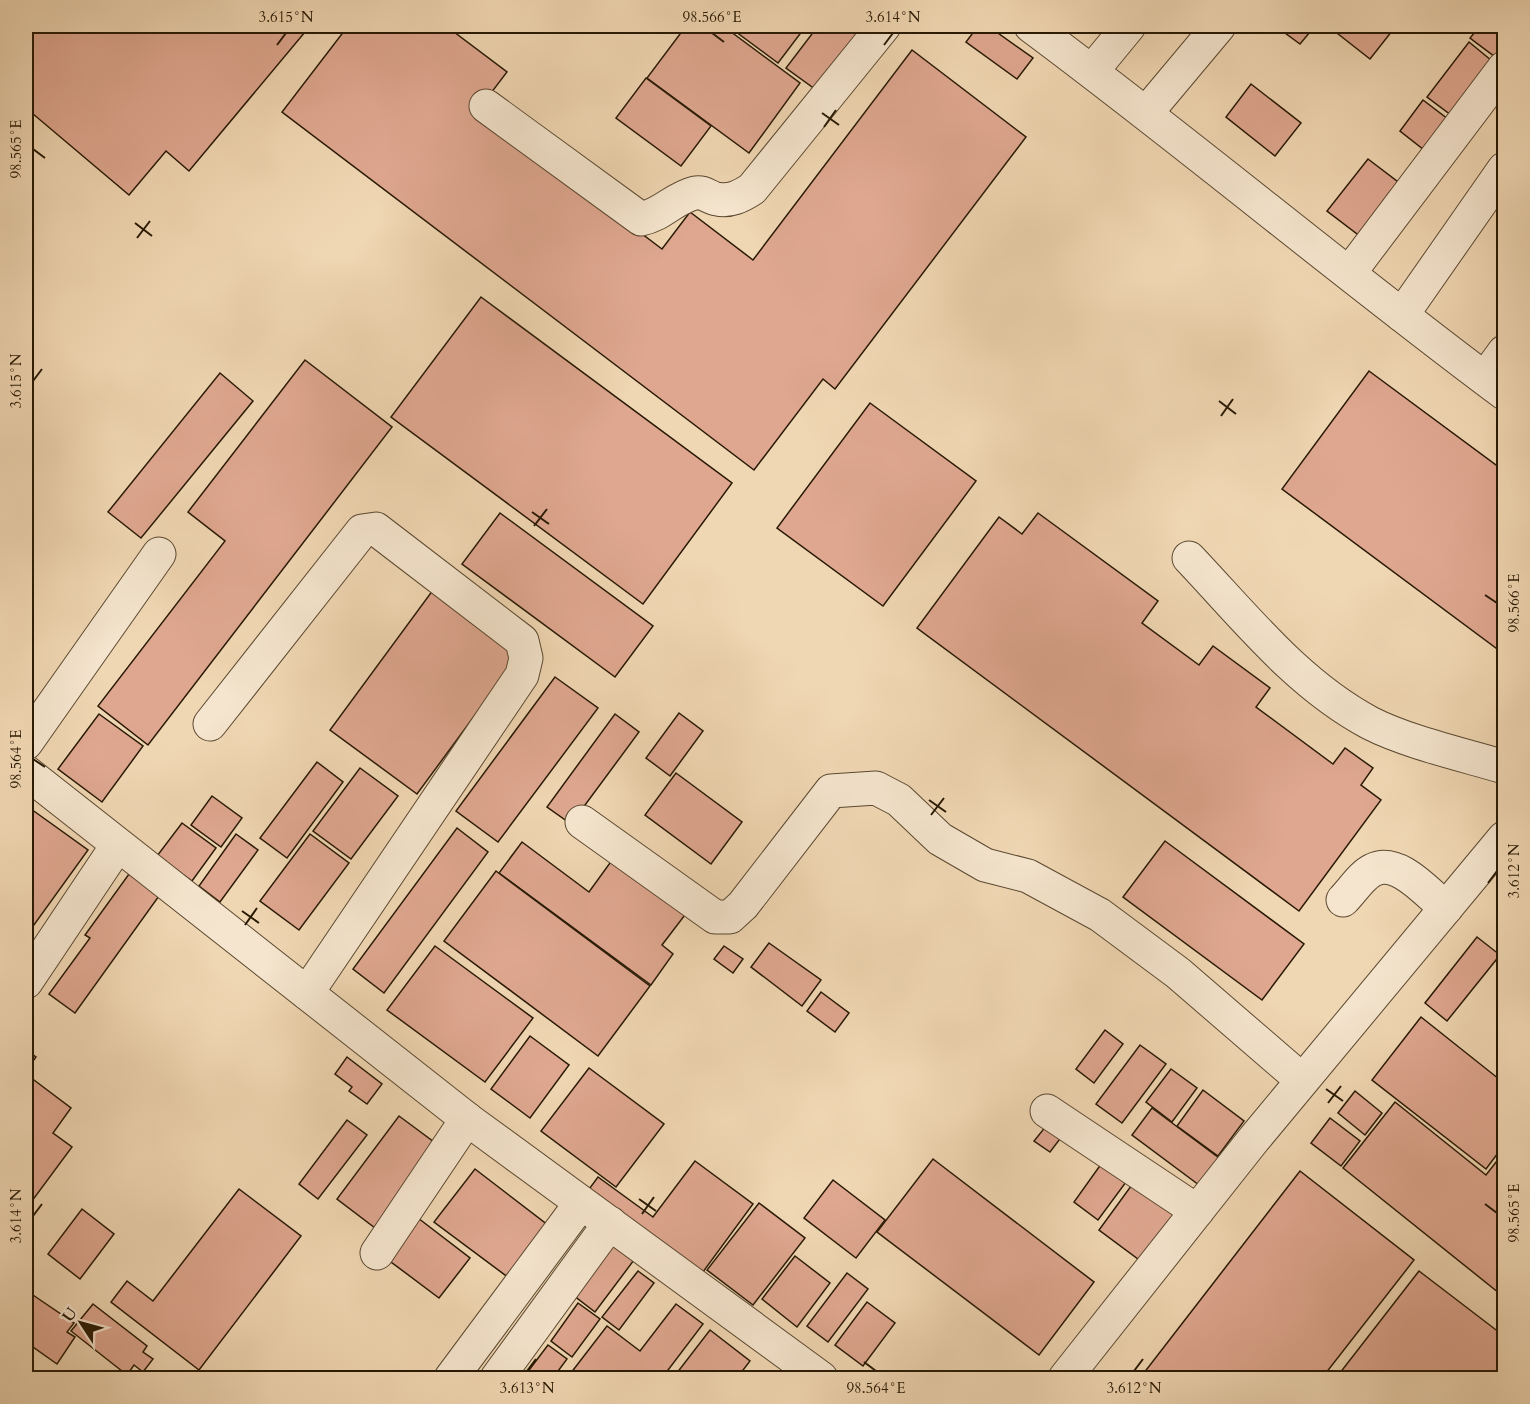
<svg xmlns="http://www.w3.org/2000/svg" width="1530" height="1404" font-family="Cardo,serif">
	<style>
		.building { fill: #dfa790; stroke: #281904; stroke-width: 1.5 }
		.lines { fill: none; stroke-linecap: round; stroke-linejoin: round }
		.minor-casing { stroke: #5a4830; stroke-width: 35 }
		.minor { stroke: #f5e5ce; stroke-width: 33 }
		.ticks { fill: none; stroke: #281904; stroke-width: 2 }
		.neatline { fill: none; stroke: #281904; stroke-width: 2 }
		.ticks-label { font-size: 15px; text-anchor: middle; fill: #281904 }
	</style>
	<rect width="100%" height="100%" fill="#f0d7b3"/>
	<filter id="stains"><feTurbulence type="fractalNoise" baseFrequency=".00333" numOctaves="4"/><feColorMatrix values="0 0 0 0 .2 0 0 0 0 .09 0 0 0 0 .02 0 0 0 .5 -.17"/></filter>
	<radialGradient id="worn" r=".72"><stop offset=".6" stop-color="#630" stop-opacity="0"/><stop offset="1" stop-color="#630" stop-opacity=".3"/></radialGradient>
	<g class="building">
		<path d="M26,26H310L189,171L166,151L129,195L26,108Z"/>
		<path d="M348,26H446L507,72L478,110L662,249L690,212L753,260L912,50L1026,137L835,389L823,379L754,470L282,112Z"/>
		<path d="M686,26H723L800,83L749,153L647,78Z"/>
		<path d="M728,26H806L778,63Z"/>
		<path d="M818,26H869L819,92L786,68Z"/>
		<path d="M978,26H988L1033,58L1017,79L966,42Z"/>
		<path d="M1284,26H1315L1300,44L1281,30Z"/>
		<path d="M1328,26H1396L1370,59Z"/>
		<path d="M1480,26H1504V58L1502,62L1470,38Z"/>
		<path d="M1469,42L1497,65L1455,118L1427,97Z"/>
		<path d="M646,78L711,126L681,166L616,118Z"/>
		<path d="M1251,84L1301,123L1275,156L1226,117Z"/>
		<path d="M1423,100L1457,126L1433,157L1400,131Z"/>
		<path d="M1368,159L1406,188L1365,240L1327,211Z"/>
		<path d="M481,297L732,483L643,604L391,417Z"/>
		<path d="M305,360L392,427L148,745L98,706L225,541L188,512Z"/>
		<path d="M1369,371L1504,471V654L1282,489Z"/>
		<path d="M220,373L253,401L141,538L108,512Z"/>
		<path d="M870,403L976,481L883,606L777,528Z"/>
		<path d="M500,513L653,626L615,677L462,564Z"/>
		<path d="M1038,513L1158,601L1142,623L1199,665L1213,646L1270,688L1256,707L1333,764L1345,748L1373,768L1361,785L1381,800L1299,911L917,628L999,517L1022,534Z"/>
		<path d="M433,590L520,654L417,794L330,730Z"/>
		<path d="M555,677L598,708L498,842L456,811Z"/>
		<path d="M679,713L703,731L670,776L646,758Z"/>
		<path d="M99,714L143,746L102,802L58,769Z"/>
		<path d="M615,714L639,732L571,824L547,807Z"/>
		<path d="M317,762L343,782L287,858L260,838Z"/>
		<path d="M360,768L398,796L351,859L313,831Z"/>
		<path d="M676,773L742,822L711,864L645,815Z"/>
		<path d="M212,796L242,818L221,847L191,825Z"/>
		<path d="M31,809L88,850L26,936V816Z"/>
		<path d="M182,823L216,848L192,881L157,856Z"/>
		<path d="M457,828L488,852L384,993L353,969Z"/>
		<path d="M236,834L258,850L220,902L199,886Z"/>
		<path d="M310,834L349,863L299,930L260,901Z"/>
		<path d="M1165,841L1304,944L1262,1000L1123,897Z"/>
		<path d="M522,842L589,892L615,856L688,911L662,945L673,954L651,985L499,873Z"/>
		<path d="M496,871L650,986L598,1056L444,941Z"/>
		<path d="M129,874L159,896L75,1013L49,994L90,938L85,935Z"/>
		<path d="M1477,937L1500,955L1447,1021L1425,1003Z"/>
		<path d="M769,943L821,980L802,1006L751,967Z"/>
		<path d="M435,946L533,1018L485,1082L387,1010Z"/>
		<path d="M724,946L743,959L733,973L714,959Z"/>
		<path d="M821,992L849,1013L835,1032L807,1011Z"/>
		<path d="M1421,1017L1504,1083V1145L1486,1169L1372,1080Z"/>
		<path d="M1105,1030L1123,1044L1094,1083L1076,1069Z"/>
		<path d="M530,1036L569,1065L530,1118L491,1089Z"/>
		<path d="M1140,1045L1166,1064L1122,1123L1096,1104Z"/>
		<path d="M26,1050L36,1057L26,1071Z"/>
		<path d="M347,1057L382,1084L367,1104L349,1091L352,1087L335,1074Z"/>
		<path d="M589,1068L664,1124L616,1187L541,1131Z"/>
		<path d="M1171,1069L1197,1088L1172,1122L1146,1102Z"/>
		<path d="M26,1074L71,1108L53,1133L72,1147L32,1201L26,1196Z"/>
		<path d="M1203,1090L1244,1121L1218,1156L1177,1126Z"/>
		<path d="M1355,1091L1382,1113L1365,1135L1338,1113Z"/>
		<path d="M1395,1102L1486,1175L1504,1152V1297L1343,1168Z"/>
		<path d="M1152,1108L1219,1158L1199,1185L1132,1135Z"/>
		<path d="M399,1116L442,1148L379,1231L337,1199Z"/>
		<path d="M1330,1118L1360,1141L1341,1166L1311,1143Z"/>
		<path d="M347,1120L367,1135L318,1199L299,1184Z"/>
		<path d="M1051,1120L1066,1131L1050,1152L1034,1141Z"/>
		<path d="M933,1159L1094,1282L1039,1355L877,1232Z"/>
		<path d="M1104,1160L1129,1178L1098,1220L1074,1202Z"/>
		<path d="M695,1161L753,1204L697,1280L584,1196L598,1177L653,1217Z"/>
		<path d="M475,1169L553,1229L513,1281L434,1222Z"/>
		<path d="M1300,1171L1414,1260L1322,1378H1140Z"/>
		<path d="M833,1180L885,1220L856,1258L804,1218Z"/>
		<path d="M1134,1182L1178,1214L1142,1262L1099,1230Z"/>
		<path d="M239,1189L301,1236L199,1370L111,1302L127,1281L153,1301Z"/>
		<path d="M759,1203L805,1238L753,1305L707,1270Z"/>
		<path d="M82,1209L114,1234L80,1279L48,1254Z"/>
		<path d="M418,1218L470,1258L439,1298L387,1259Z"/>
		<path d="M612,1243L634,1260L595,1312L573,1295Z"/>
		<path d="M795,1256L830,1283L797,1327L762,1299Z"/>
		<path d="M638,1271L654,1283L619,1330L602,1317Z"/>
		<path d="M1419,1271L1504,1336V1378H1336Z"/>
		<path d="M847,1273L868,1289L828,1342L807,1326Z"/>
		<path d="M27,1291L74,1323L67,1332L75,1337L57,1364L26,1342Z"/>
		<path d="M867,1302L895,1323L863,1366L835,1345Z"/>
		<path d="M578,1303L600,1319L572,1357L551,1341Z"/>
		<path d="M93,1304L147,1346L143,1352L153,1359L143,1372L134,1365L127,1375L71,1331Z"/>
		<path d="M676,1304L703,1324L662,1378H567L607,1326L640,1351Z"/>
		<path d="M710,1330L750,1361L737,1378H673Z"/>
		<path d="M548,1345L567,1359L553,1378H523Z"/>
	</g>
	<g class="lines">
		<defs>
			<g id="minor">
				<path d="M1031,26C1191,145 1344,274 1504,393"/>
				<path d="M1092,71L1129,26"/>
				<path d="M486,106L641,219C662,215 674,198 695,193C704,191 709,198 717,199C730,202 741,196 752,189L884,26"/>
				<path d="M1147,112L1219,26"/>
				<path d="M1350,272L1504,68"/>
				<path d="M1402,315L1504,169"/>
				<path d="M1485,378L1504,352"/>
				<path d="M1189,558C1245,617 1297,684 1370,723C1407,742 1464,755 1504,767"/>
				<path d="M210,724L362,531L376,529L522,641L526,658L522,675L307,993"/>
				<path d="M26,743L159,554"/>
				<path d="M26,772L467,1119L821,1378"/>
				<path d="M582,822L715,917H730L743,905L831,791L876,788L899,800L940,839L985,865L1028,876L1100,915L1178,973L1302,1080"/>
				<path d="M1343,900C1352,891 1362,875 1373,870C1398,857 1428,894 1446,908"/>
				<path d="M26,982L117,846"/>
				<path d="M1047,1111L1197,1211"/>
				<path d="M377,1253L467,1119"/>
				<path d="M451,1378L581,1203"/>
				<path d="M497,1378L610,1223"/>
				<path d="M1065,1378L1254,1139L1504,838"/>
			</g>
		</defs>
		<use href="#minor" class="minor-casing"/>
		<use href="#minor" class="minor"/>
	</g>
	<path class="ticks" d="M712,33L724,42M277,45L286,33M884,45L893,33M822,113L839,125M824,127L836,110M33,149L45,158M135,223L152,236M137,238L150,221M33,381L42,369M1219,401L1236,414M1221,416L1233,399M532,512L549,524M534,526L547,509M1485,595L1497,603M33,759L45,767M929,800L946,812M931,815L944,798M1488,883L1497,871M242,911L259,923M245,925L257,908M1326,1089L1343,1101M1328,1103L1341,1086M639,1199L656,1211M1485,1204L1497,1213M642,1214L654,1197M33,1216L42,1204M864,1362L876,1371M527,1371L536,1359M1134,1371L1143,1359"/>
	<rect width="1530" height="1404" fill="none" stroke="#f0d7b3" stroke-width="66"/>
	<g transform="translate(81 1323) rotate(306)" stroke="#f5e5ce" stroke-width="4.5" paint-order="stroke">
	<path d="M0-4.5L10 22L0 15L-10 22Z" fill="#281904"/>
	<text y="-9" font-size="16" font-weight="bold" text-anchor="middle" fill="#281904">U</text>
	</g>
	<rect x="33" y="33" width="1464" height="1338" class="neatline"/>
	<g class="ticks-label">
		<text x="286" y="22">3.615°N</text>
		<text x="712" y="22">98.566°E</text>
		<text x="893" y="22">3.614°N</text>
		<text transform="translate(16 149) rotate(-90)" y="5">98.565°E</text>
		<text transform="translate(16 381) rotate(-90)" y="5">3.615°N</text>
		<text transform="translate(1514 603) rotate(-90)" y="5">98.566°E</text>
		<text transform="translate(16 759) rotate(-90)" y="5">98.564°E</text>
		<text transform="translate(1514 871) rotate(-90)" y="5">3.612°N</text>
		<text transform="translate(1514 1213) rotate(-90)" y="5">98.565°E</text>
		<text transform="translate(16 1216) rotate(-90)" y="5">3.614°N</text>
		<text x="527" y="1393">3.613°N</text>
		<text x="876" y="1393">98.564°E</text>
		<text x="1134" y="1393">3.612°N</text>
	</g>
	<rect width="100%" height="100%" filter="url(#stains)"/>
	<rect width="100%" height="100%" fill="url(#worn)"/>
</svg>
